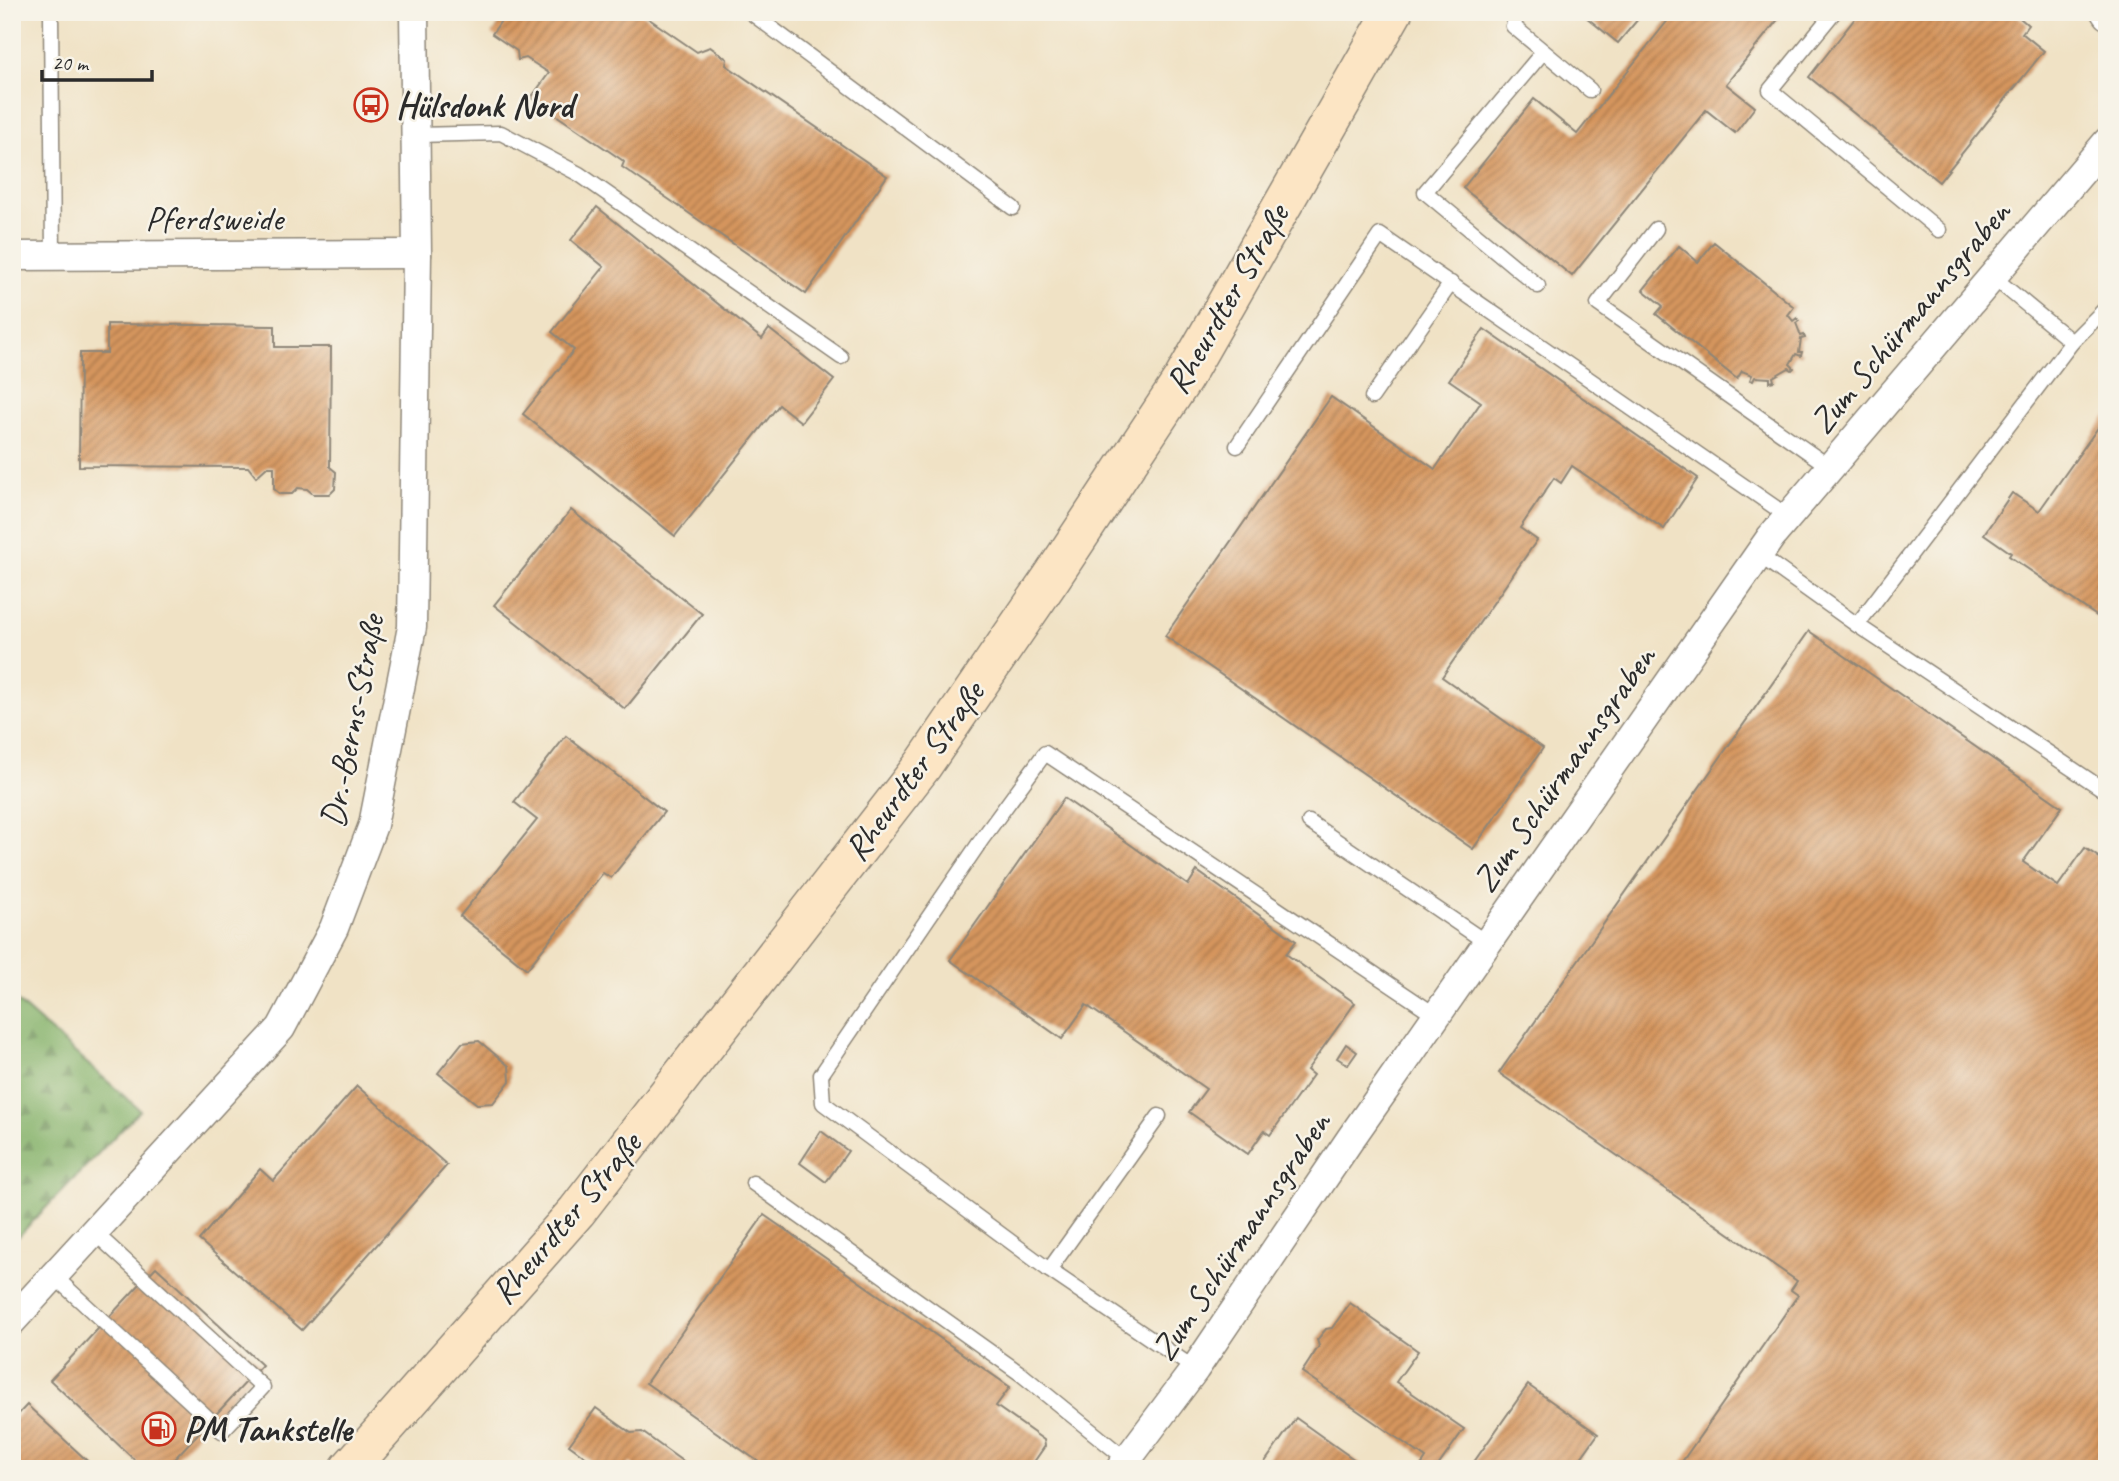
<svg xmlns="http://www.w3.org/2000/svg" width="2119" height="1481" font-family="Caveat,sans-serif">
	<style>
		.forest { fill: url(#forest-firs); stroke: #586e4b; stroke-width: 2 }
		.building { fill: url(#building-hatch) }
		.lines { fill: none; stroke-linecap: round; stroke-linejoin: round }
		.service-casing { stroke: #8e8678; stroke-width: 17 }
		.minor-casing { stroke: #8e8678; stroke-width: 31 }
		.secondary-casing { stroke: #8e8678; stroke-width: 41 }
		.service { stroke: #fff; stroke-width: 14 }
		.minor { stroke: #fff; stroke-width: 28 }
		.secondary { stroke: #fce5c4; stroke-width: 38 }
		.labels { text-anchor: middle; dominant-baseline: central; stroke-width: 5; stroke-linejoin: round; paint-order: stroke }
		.poi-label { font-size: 35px; font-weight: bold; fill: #2b2b2b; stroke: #f7f3e8; text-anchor: start }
		.street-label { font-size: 35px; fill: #2b2b2b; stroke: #f7f3e8 }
	</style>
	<defs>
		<pattern id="forest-firs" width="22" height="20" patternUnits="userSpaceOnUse" patternTransform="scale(1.75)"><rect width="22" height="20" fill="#85b26b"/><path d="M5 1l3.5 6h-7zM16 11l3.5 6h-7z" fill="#6d9158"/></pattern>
		<pattern id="building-hatch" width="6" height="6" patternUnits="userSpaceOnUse" patternTransform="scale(1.75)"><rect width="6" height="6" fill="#d5955d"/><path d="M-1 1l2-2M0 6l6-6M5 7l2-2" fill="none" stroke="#ad7a4d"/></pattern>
	</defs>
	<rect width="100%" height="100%" fill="#f7f3e8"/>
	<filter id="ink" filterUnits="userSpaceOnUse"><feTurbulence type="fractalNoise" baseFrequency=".0143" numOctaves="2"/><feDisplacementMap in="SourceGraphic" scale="14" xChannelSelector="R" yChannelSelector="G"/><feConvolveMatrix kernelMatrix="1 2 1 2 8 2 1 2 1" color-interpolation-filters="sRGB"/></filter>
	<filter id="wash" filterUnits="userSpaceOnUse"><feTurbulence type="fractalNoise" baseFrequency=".00686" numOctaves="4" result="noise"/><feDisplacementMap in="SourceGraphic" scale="28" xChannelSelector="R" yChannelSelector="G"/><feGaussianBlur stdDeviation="1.57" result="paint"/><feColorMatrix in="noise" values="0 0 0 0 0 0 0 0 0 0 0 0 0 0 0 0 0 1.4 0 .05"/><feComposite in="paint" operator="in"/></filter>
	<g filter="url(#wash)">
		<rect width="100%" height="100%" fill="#f0e2c5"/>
		<path class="forest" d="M12,997L140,1110L12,1243Z"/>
		<g id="blocks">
			<g class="building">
				<path d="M507,12H639L697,52L710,47L727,59L726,65L887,176L806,294L622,167L624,162L622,160L531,98L549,73L526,58L518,60L517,51L492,34Z"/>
				<path d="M1580,12H1644L1618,43Z"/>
				<path d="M1670,12H1784L1726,84L1755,107L1735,133L1706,110L1572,276L1463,188L1534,99L1577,134L1673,14Z"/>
				<path d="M1860,12H2013L2028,25L2022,33L2044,51L1939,182L1809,77Z"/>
				<path d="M597,207L762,339L769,329L834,380L801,422L779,405L675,536L523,414L574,350L552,332L604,267L571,240Z"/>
				<path d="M1714,242L1794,307L1788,315L1793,321L1797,318L1799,321L1796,323L1801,336L1804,335L1805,338L1801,339L1799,352H1802L1801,356L1796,354L1790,364L1794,368L1792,370L1789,368L1773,377L1774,381L1770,382V378L1755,377L1753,381L1750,380L1752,375L1742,371L1737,379L1656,314L1663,306L1643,290L1679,246L1698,262Z"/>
				<path d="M107,324L275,326V347H331L330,467L336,472L335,489L330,494H313L307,489L298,488L292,494H280L274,489V467H267L256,477L248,467L79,466L80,353H107Z"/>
				<path d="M1484,329L1698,478L1664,529L1572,466L1561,483L1554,478L1520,528L1537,540L1442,677L1543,748L1473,849L1165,636L1331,397L1435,469L1481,402L1449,380Z"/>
				<path d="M2107,415V623L2009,556L2011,553L1984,534L2012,493L2039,511Z"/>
				<path d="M571,510L702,614L625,709L494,605Z"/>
				<path d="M1809,631L2062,807L2023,862L2058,886L2085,848L2107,863V1469H1677L1798,1295L1791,1290L1797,1281L1499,1073Z"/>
				<path d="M566,736L664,812L611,878L603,873L527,969L460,916L537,820L514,802Z"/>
				<path d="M1064,798L1188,885L1197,871L1296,941L1286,954L1355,1003L1307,1070L1313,1075L1270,1135L1264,1131L1248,1154L1189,1112L1206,1089L1086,1005L1062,1039L950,960Z"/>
				<path d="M479,1041L509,1066L510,1081L493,1103L477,1104L438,1073L462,1043Z"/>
				<path d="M1346,1044L1357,1052L1348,1065L1337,1058Z"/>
				<path d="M357,1086L447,1165L302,1330L199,1240L260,1169L273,1181Z"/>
				<path d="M821,1131L848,1151L826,1182L800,1163Z"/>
				<path d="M764,1215L1010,1387L996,1406L1044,1440L1045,1446L1029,1469H769L646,1383Z"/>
				<path d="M156,1267L262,1365L165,1469H144L50,1380Z"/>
				<path d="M1350,1303L1418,1351L1396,1382L1464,1429L1438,1466L1442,1469H1419L1426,1458L1302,1372L1319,1346L1317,1340L1326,1329L1332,1328Z"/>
				<path d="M1528,1385L1598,1434L1573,1469H1469Z"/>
				<path d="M27,1405L96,1469H12V1421Z"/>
				<path d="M596,1408L631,1433L642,1432L689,1466L687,1469H638L630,1463L626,1469H586L591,1461L569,1445Z"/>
				<path d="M1296,1418L1345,1453L1368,1469H1260Z"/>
			</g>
		</g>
	</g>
	<g filter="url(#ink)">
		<use href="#blocks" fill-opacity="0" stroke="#8e8678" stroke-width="2"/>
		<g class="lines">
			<defs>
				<g id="service">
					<path d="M51,12L53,256"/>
					<path d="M750,12L1013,208"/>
					<path d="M1519,12L1513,26L1590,90"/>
					<path d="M1834,12L1770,90L1939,230"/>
					<path d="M416,135L501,133L579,174L841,357"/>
					<path d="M1656,229L1598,304L1831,468"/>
					<path d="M1993,277L2072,342L2107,307"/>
					<path d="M1538,286L1425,192L1543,52"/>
					<path d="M1372,397L1451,283"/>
					<path d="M1237,446L1380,235L1789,517"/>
					<path d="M1759,555L1857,625L2072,342"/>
					<path d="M1857,625L2107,792"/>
					<path d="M1309,822L1487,943"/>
					<path d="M753,1183L1021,1374L1127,1460"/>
					<path d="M1049,1270L1159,1116"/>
					<path d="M54,1276L222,1431L263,1387L94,1232"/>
					<path d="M1195,1369L1049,1270L823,1103L821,1075L982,839L1045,753L1437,1016"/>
				</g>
				<g id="minor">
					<path d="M2105,12L2107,15"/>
					<path d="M12,256L417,254"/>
					<path d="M12,1321L281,1028L334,928L373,825L412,627L417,254L414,12"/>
					<path d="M1120,1469L1195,1369L1351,1138L1771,537L2107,142"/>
				</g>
				<path id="secondary" d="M349,1469L577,1211L923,765L1052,577L1183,379L1393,12"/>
			</defs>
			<use href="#service" class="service-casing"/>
			<use href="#minor" class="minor-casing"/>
			<use href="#secondary" class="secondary-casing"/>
			<use href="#service" class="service"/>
			<use href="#minor" class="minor"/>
			<use href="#secondary" class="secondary"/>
		</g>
	</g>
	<defs>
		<symbol id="bus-ring" viewBox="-11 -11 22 22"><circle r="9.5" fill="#f7f3e8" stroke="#c8321e" stroke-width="1.5"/><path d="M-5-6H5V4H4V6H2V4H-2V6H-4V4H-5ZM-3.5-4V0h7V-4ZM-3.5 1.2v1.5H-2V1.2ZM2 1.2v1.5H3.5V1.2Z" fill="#c8321e"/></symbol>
		<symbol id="fuel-ring" viewBox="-11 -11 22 22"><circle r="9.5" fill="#f7f3e8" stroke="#c8321e" stroke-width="1.5"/><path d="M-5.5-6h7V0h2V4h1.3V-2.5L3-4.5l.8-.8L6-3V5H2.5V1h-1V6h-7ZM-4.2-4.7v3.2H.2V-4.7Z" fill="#c8321e"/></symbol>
	</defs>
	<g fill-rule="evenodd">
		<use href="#bus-ring" x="352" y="86" width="38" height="38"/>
		<use href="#fuel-ring" x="140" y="1410" width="38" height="38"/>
	</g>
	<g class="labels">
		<g class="poi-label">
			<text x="396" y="105">Hülsdonk Nord</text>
			<text x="184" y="1429">PM Tankstelle</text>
		</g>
		<g class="street-label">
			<text x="214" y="218">Pferdsweide</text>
			<text transform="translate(1227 299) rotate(-60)">Rheurdter Straße</text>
			<text transform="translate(1910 317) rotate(-50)">Zum Schürmannsgraben</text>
			<text transform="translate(352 721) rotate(-79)">Dr.-Berns-Straße</text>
			<text transform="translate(1564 769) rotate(-55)">Zum Schürmannsgraben</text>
			<text transform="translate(914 771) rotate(-54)">Rheurdter Straße</text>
			<text transform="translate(566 1218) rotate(-50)">Rheurdter Straße</text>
			<text transform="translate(1241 1236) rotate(-56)">Zum Schürmannsgraben</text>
		</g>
	</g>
	<rect width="2119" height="1481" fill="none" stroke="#f7f3e8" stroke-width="42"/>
	<path d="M42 70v10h110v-10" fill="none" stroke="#2b2b2b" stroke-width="3.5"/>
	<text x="52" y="70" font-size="21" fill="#2b2b2b" stroke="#f7f3e8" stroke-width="5" paint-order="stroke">20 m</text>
</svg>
